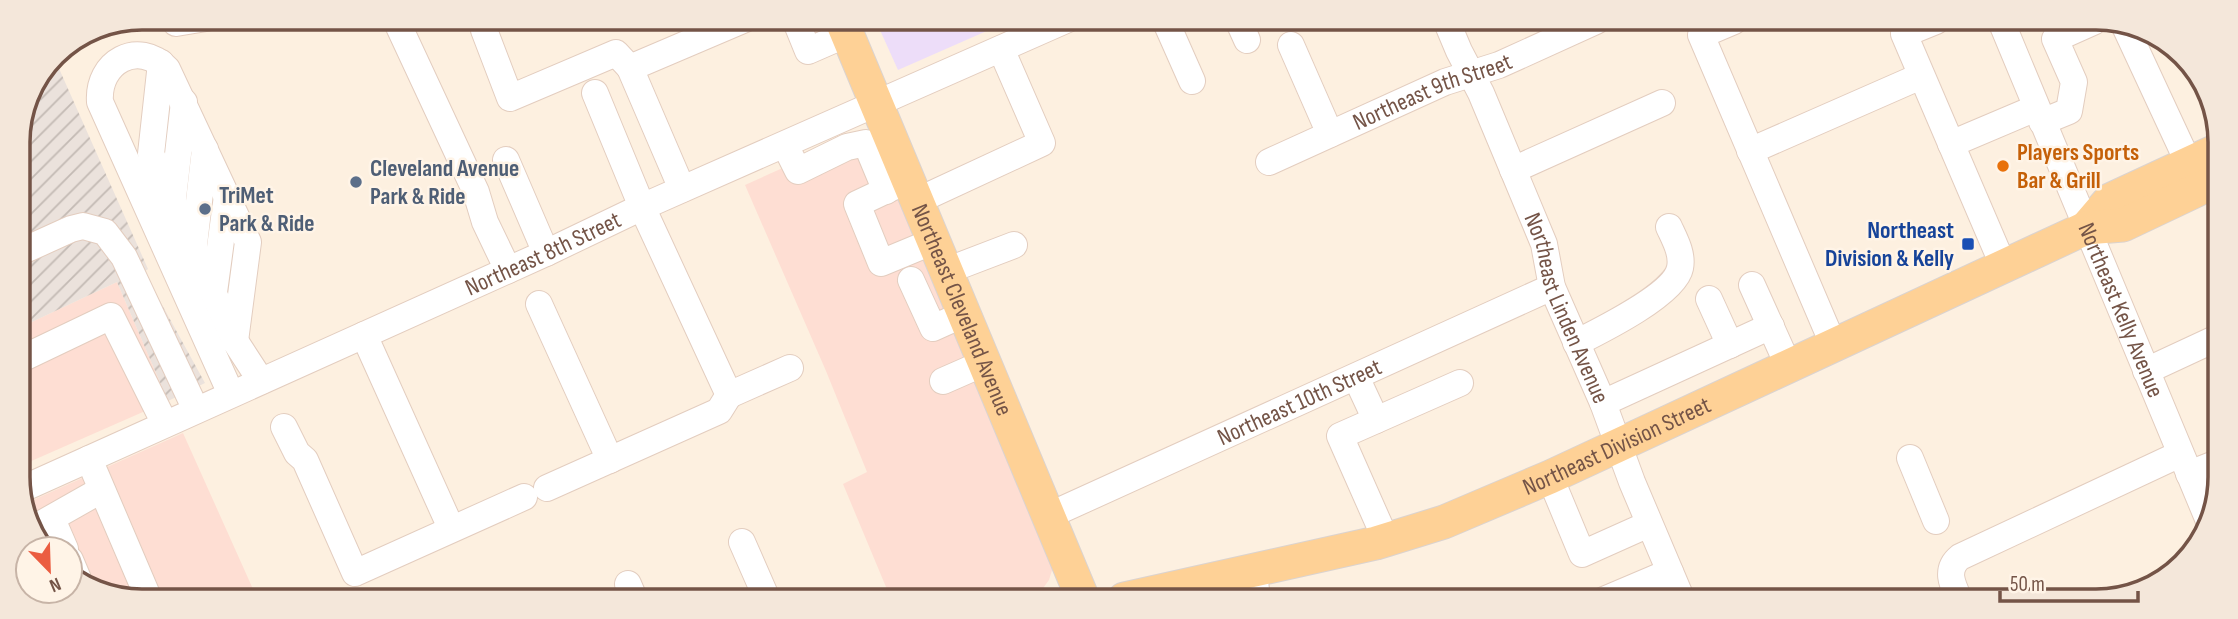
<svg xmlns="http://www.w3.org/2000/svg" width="2238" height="619" font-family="'Sofia Sans Condensed',sans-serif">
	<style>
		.commercial { fill: #feded3 }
		.industrial { fill: url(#industrial-furrows) }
		.education { fill: #edddf9 }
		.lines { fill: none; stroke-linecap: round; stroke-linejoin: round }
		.minor-casing { stroke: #e3cdbf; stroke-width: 28 }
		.major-casing { stroke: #dbd3cf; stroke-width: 35 }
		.minor { stroke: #fff; stroke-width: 26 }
		.major { stroke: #fed196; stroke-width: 33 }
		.food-dot { fill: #e8710a; stroke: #fff4e7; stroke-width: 2.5 }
		.service-dot { fill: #5c6f8a; stroke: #fff4e7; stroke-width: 2.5 }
		.transit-dot { fill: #1a4fb4; stroke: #fff4e7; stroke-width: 2.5 }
		.labels { text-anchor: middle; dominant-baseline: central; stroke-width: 5; stroke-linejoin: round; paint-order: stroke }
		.street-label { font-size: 24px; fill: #745447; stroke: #fff4e7 }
		.food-label { font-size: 24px; font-weight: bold; fill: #c56008; stroke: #fff4e7; text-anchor: start }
		.service-label { font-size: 24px; font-weight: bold; fill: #4e5e75; stroke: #fff4e7; text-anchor: start }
		.transit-label { font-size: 24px; font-weight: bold; fill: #164399; stroke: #fff4e7; text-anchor: end }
		.rim { fill: none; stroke: #745447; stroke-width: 3.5 }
	</style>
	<defs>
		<pattern id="industrial-furrows" width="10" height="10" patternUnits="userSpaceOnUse" patternTransform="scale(1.75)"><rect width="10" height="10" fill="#ebe2dc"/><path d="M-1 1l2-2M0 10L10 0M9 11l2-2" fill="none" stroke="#c3bab4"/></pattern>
	</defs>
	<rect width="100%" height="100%" fill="#fdf0e0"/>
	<g class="commercial">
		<path d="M854,136L888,175L1053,567L1049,580L1041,591L1023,599H891L843,484L867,472L826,371L745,185Z"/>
		<path d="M117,282L168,401L20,466L19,328Z"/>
		<path d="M183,433L257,598L110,597L70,574V549H45L22,505Z"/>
	</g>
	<path class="industrial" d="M53,55L148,269L144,272L205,383L168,401L117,282L19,328L18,134Z"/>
	<path class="education" d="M875,19H1014L898,70Z"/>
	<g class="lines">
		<defs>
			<g id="minor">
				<path d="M395,18L476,192L485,222L508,270"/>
				<path d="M795,19L808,51L847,34"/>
				<path d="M1165,20L1192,81"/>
				<path d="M1238,20L1247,40"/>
				<path id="s1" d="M1446,20L1459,51L1481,93L1544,244L1552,287L1603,403L1632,482L1682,600"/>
				<path d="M1734,21L1701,35L1833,344"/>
				<path d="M1936,21L1904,34L2003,265"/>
				<path id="s2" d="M2001,21L2209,521"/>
				<path d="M2123,22L2189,164"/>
				<path d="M176,23L206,18"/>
				<path d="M484,30L510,98L616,53L630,68"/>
				<path d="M1291,45L1330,134"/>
				<path d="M161,63L151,154L235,341L261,381"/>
				<path d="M595,93L642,207L729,395L790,368"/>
				<path d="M2042,122L2069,111L2074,82L2055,39L2093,22"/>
				<path d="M1951,144L2036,108"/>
				<path d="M785,145L798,171L847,147L866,143L886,191"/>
				<path d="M1750,151L1921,76"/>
				<path d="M506,160L546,253"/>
				<path id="s3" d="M1269,162L1445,82L1499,65L1596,21"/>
				<path d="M1513,170L1662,103"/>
				<path d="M908,180L857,204L881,263L934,241"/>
				<path d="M682,189L630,68L745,19"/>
				<path d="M173,198L184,102"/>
				<path d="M917,201L1042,143L1001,49"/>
				<path d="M194,245L205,149"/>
				<path d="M18,253L71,229L83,226L105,232L124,257L196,410"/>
				<path d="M946,271L1014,245"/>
				<path d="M911,280L933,328L964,314"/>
				<path d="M1752,285L1788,365"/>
				<path d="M214,292L227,196"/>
				<path d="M1709,299L1730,345"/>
				<path d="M539,304L610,460"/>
				<path d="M364,335L451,528"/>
				<path d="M1576,343C1600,331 1675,294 1680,268C1683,254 1675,240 1669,227"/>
				<path d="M19,360L111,316L165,424"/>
				<path d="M2146,371L2217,338"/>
				<path d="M1356,377L1376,420"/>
				<path d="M943,381L984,363"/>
				<path d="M231,394L100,102C97,62 138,39 167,69L248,242L235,341"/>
				<path d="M1603,403L1771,326"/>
				<path d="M284,427L297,453L305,460L355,573L524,497"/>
				<path d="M1910,458L1936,521"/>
				<path d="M89,459L148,597"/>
				<path d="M2189,474L2217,463"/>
				<path d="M1550,477L1582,554L1649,524"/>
				<path d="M547,488L719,411L729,395"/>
				<path id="s4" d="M20,490L546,253L642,207L1068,19"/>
				<path id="s5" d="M1048,516L1552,287"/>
				<path d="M52,519L65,549"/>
				<path d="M34,528L101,490"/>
				<path d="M1386,540L1340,436L1460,383"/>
				<path d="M742,542L767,599"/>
				<path d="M70,560L78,579"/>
				<path d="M1254,571L1257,600"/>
				<path d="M628,584L634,598"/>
				<path d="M1604,600L1670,572"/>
				<path d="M1960,601C1953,586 1944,570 1960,557L2180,454"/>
			</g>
			<g id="major">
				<path id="s6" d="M841,19L1083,599"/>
				<path d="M2086,228L2110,200L2218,150"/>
				<path id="s7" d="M1124,599L1376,543L1444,522L1550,477L2086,228L2123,225L2218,180"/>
			</g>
		</defs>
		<use href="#minor" class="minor-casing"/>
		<use href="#major" class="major-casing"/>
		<use href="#minor" class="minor"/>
		<use href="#major" class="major"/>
	</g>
	<circle class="food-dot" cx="2003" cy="166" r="7"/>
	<g class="service-dot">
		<circle cx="356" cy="182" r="7"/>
		<circle cx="205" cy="209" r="7"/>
	</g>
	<rect class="transit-dot" x="1961" y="237" width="14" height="14" rx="3.5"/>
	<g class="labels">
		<g class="street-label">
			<text stroke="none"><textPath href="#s3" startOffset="178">Northeast 9th Street</textPath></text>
			<text stroke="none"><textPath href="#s4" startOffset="574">Northeast 8th Street</textPath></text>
			<text stroke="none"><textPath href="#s6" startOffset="315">Northeast Cleveland Avenue</textPath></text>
			<text stroke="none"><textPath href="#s1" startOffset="313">Northeast Linden Avenue</textPath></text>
			<text stroke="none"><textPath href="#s2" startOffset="313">Northeast Kelly Avenue</textPath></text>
			<text stroke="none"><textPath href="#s5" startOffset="276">Northeast 10th Street</textPath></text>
			<text stroke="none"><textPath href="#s7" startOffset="518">Northeast Division Street</textPath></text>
		</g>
		<g class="food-label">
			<text x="2017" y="152">Players Sports<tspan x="2017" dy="28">Bar &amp; Grill</tspan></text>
		</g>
		<g class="service-label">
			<text x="370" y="168">Cleveland Avenue<tspan x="370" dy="28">Park &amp; Ride</tspan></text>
			<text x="219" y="195">TriMet<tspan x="219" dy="28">Park &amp; Ride</tspan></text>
		</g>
		<g class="transit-label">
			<text x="1954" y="230">Northeast<tspan x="1954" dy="28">Division &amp; Kelly</tspan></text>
		</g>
	</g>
	<path d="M0 0H2238V619H0ZM142 30H2096A112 112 0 0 1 2208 142V477A112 112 0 0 1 2096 589H142A112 112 0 0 1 30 477V142A112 112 0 0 1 142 30Z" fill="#f4e7da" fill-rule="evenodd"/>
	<path class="rim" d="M142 30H2096A112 112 0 0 1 2208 142V477A112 112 0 0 1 2096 589H142A112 112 0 0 1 30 477V142A112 112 0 0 1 142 30Z"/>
	<g transform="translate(49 570) rotate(157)"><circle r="33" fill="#fff4e7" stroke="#c7b4a7" stroke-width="2"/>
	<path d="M0-5L12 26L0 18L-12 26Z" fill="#eb5d41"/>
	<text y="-10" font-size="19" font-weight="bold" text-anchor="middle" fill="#745447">N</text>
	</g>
	<path d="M2000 591v10h138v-10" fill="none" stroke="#745447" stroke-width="3.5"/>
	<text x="2010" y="591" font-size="21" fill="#745447" stroke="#fff4e7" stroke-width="5" paint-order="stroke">50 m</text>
</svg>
